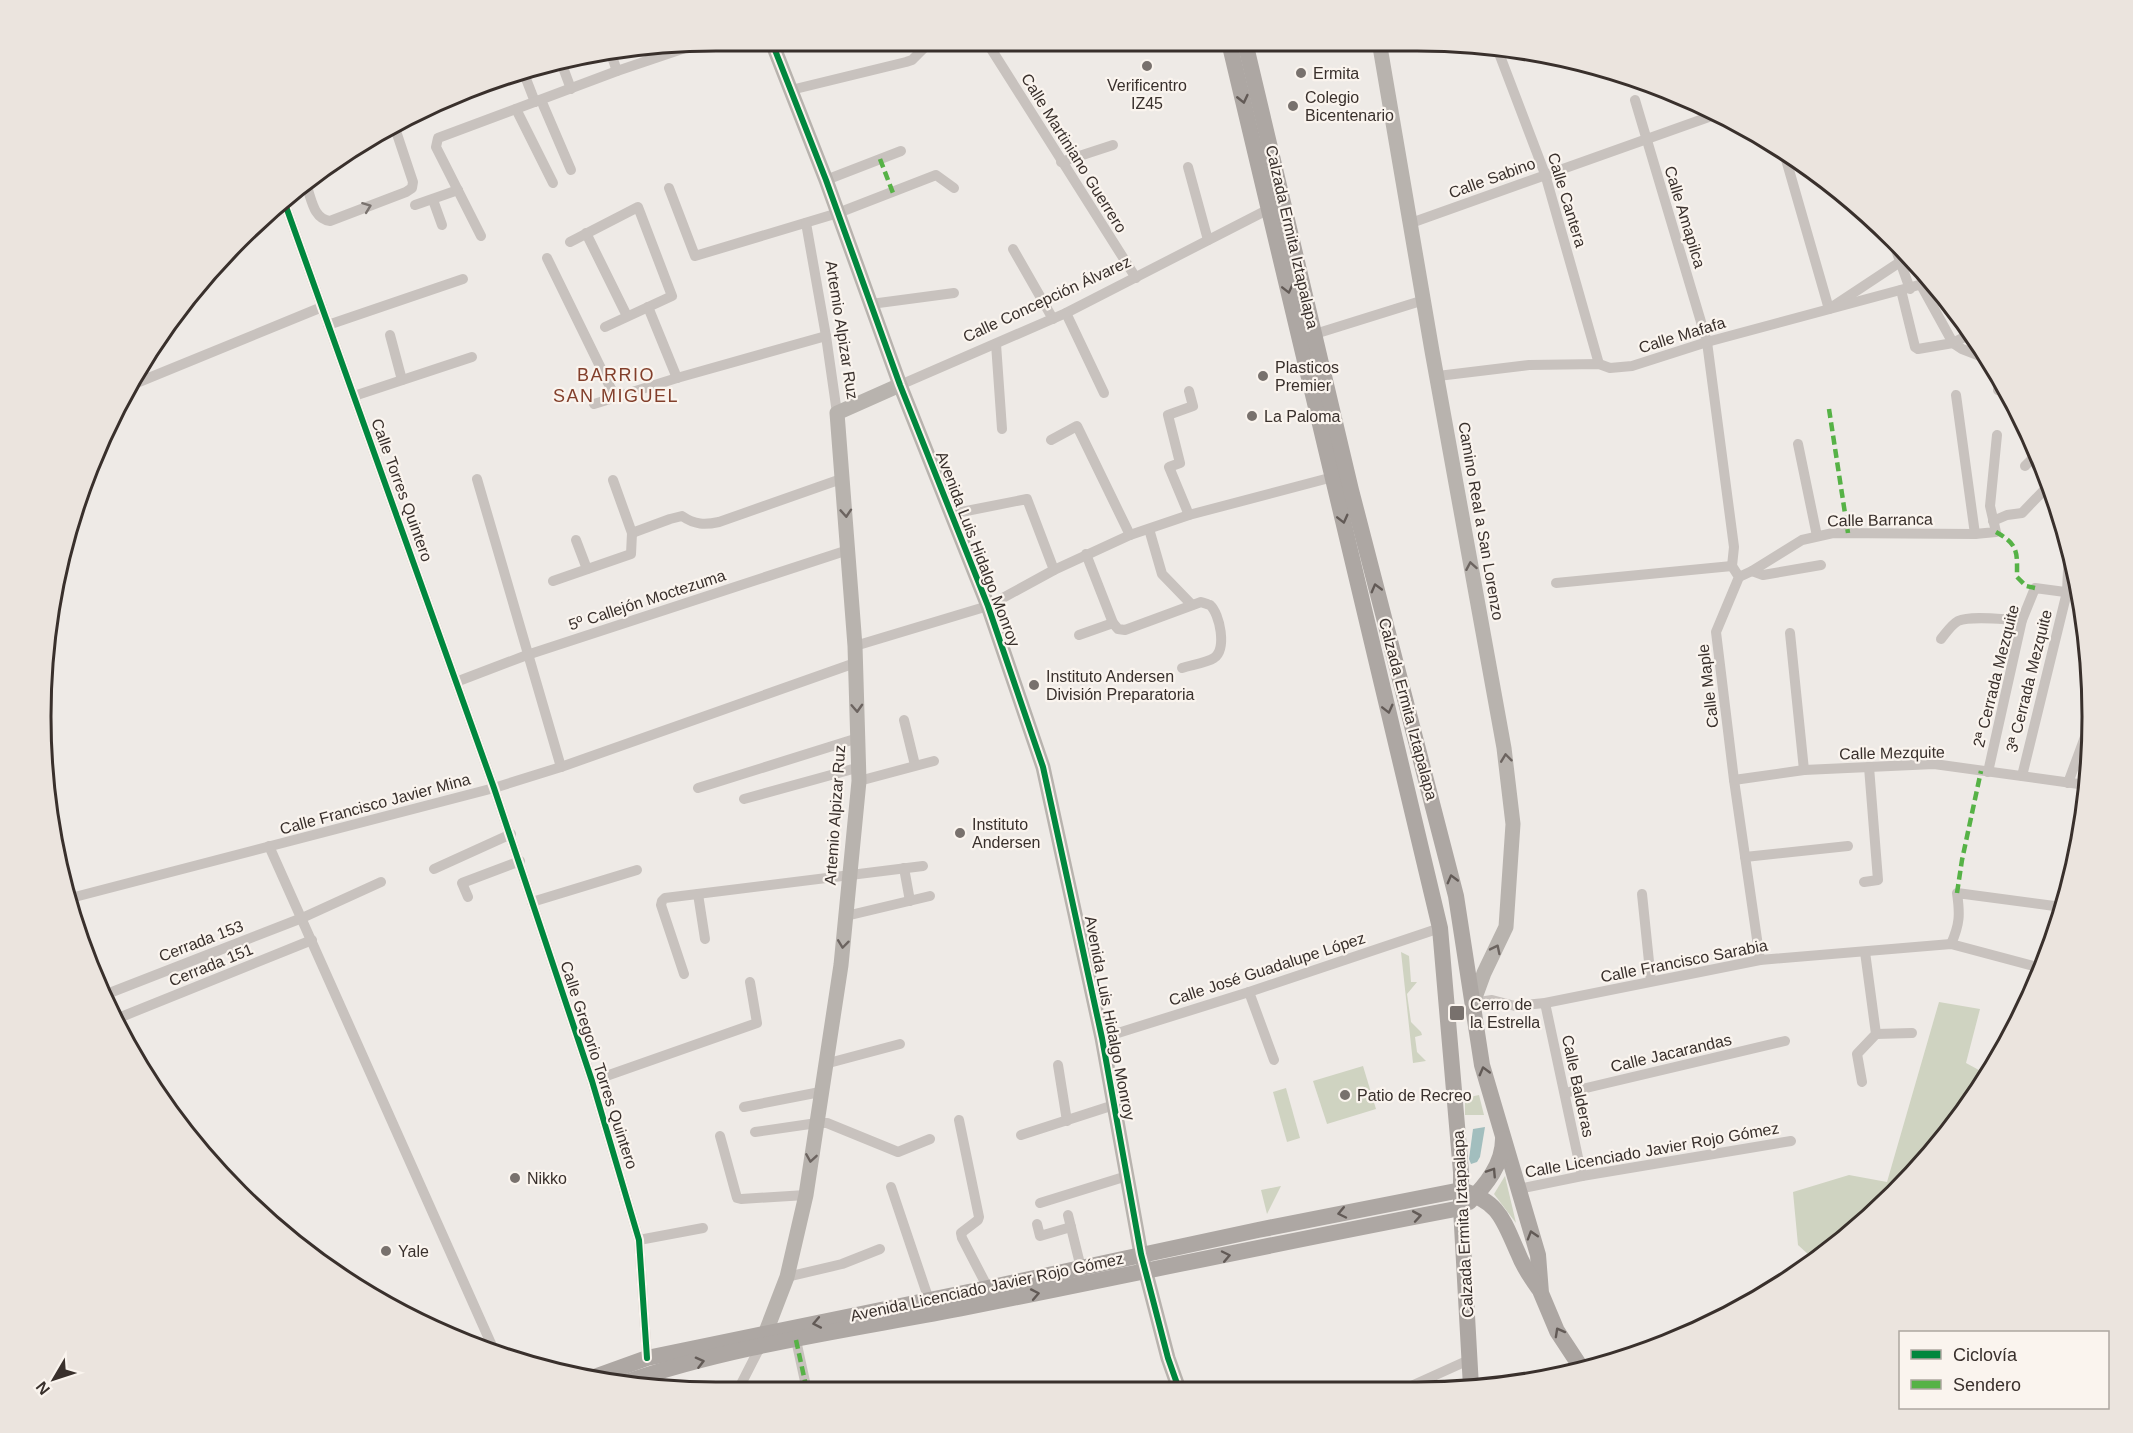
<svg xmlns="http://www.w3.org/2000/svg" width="2133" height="1433" font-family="Arial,sans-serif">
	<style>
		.green { fill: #cfd3c1 }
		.water { fill: #a2bebe }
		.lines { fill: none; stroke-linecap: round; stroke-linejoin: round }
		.street { stroke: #c8c2be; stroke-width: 10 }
		.secondary { stroke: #b8b3ae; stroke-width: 15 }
		.primary { stroke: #ada7a3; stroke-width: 16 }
		.quiet { stroke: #56b246; stroke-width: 4.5; stroke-dasharray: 9 4.5; stroke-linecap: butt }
		.cycleway-casing { stroke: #faf4ee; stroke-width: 10 }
		.cycleway { stroke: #00873e; stroke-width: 6 }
		.oneway { stroke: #625a56 }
		.oneway2 { stroke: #79726e }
		.oneway3 { stroke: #6c6460 }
		.poi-dot { fill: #78716d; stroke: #faf4ee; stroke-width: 2 }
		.labels { text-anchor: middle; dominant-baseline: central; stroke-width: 4.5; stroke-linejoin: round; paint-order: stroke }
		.poi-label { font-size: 16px; fill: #39302c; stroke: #faf4ee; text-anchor: start }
		.street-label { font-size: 16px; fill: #39302c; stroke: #faf4ee }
		.neighbourhood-label { font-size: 18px; letter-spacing: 1.5px; fill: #823f2b; stroke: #faf4ee }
		.rim { fill: none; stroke: #39302c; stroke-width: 3 }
	</style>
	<rect width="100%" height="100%" fill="#eeeae6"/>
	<g class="green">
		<path d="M1401,952L1409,956L1411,982H1417L1407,994L1411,1022L1421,1032L1422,1035L1415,1037L1417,1052L1426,1061L1413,1063Z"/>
		<path d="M1939,1002L1980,1009L1966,1063L1988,1075L1979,1092L1895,1194L1810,1264L1809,1255L1798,1245L1793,1192L1849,1175L1887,1182Z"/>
		<path d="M1363,1066L1376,1109L1327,1124L1313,1081Z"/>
		<path d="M1286,1088L1300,1138L1287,1142L1273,1092Z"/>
		<path d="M1479,1095L1484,1115H1465V1098Z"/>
		<path d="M1505,1176L1516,1223L1494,1194Z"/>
		<path d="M1281,1186L1267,1214L1261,1190Z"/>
	</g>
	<path class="water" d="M1485,1127L1480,1157L1477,1162L1471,1164L1469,1159L1473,1129Z"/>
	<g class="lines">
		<g class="street">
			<path d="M988,44L1136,278"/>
			<path d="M1497,48L1545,174L1599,364"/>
			<path d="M610,51L617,71"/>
			<path d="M561,62L571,89"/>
			<path d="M523,71L535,102"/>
			<path d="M791,90L906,62L912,60L928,44"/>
			<path d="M541,100L571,170"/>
			<path d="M1635,100L1707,342L1734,547L1732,566L1739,577L1716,632L1734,780L1760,960"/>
			<path d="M516,109L553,183"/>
			<path d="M1783,149L1829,309L1909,256"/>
			<path d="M1061,162L1113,145"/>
			<path d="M1188,167L1208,240"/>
			<path d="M826,180L901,151"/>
			<path d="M669,188L695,256L838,213L936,175L954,188"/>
			<path d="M296,191L307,187C312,201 314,219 330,221L406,192L412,188L413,182L395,128"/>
			<path d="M433,200L442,225"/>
			<path d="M284,201L494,788L592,1081L639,1240L647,1358"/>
			<path d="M415,205L458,190"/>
			<path d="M806,223L826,336L837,413"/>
			<path d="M1411,223L1720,113"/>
			<path d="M586,233L627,316"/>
			<path d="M481,236L436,147L438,138L617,71L691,46"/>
			<path d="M1891,236L1910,289"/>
			<path d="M570,242L638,207L672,296L605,327"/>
			<path d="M1013,249L1053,319"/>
			<path d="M547,258L615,397"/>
			<path d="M1921,285L1953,343L1962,349L1988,359"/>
			<path d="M1901,290L1915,347L1918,349L1953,343L1972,333"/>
			<path d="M871,304L954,293"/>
			<path d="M648,307L677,378"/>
			<path d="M1066,313L1104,393"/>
			<path d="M328,325L463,279"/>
			<path d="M1315,334L1424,300"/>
			<path d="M390,335L402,380"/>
			<path d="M996,344L1002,429"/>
			<path d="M1438,376L1529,365L1599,364L1610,368L1632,366L1707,342L1930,282"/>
			<path d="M134,384L322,307"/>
			<path d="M900,385L1066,313L1269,209"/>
			<path d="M1998,390L2000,381"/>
			<path d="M1956,395L1975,534"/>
			<path d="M354,396L472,357"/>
			<path d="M594,404L677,378L826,336"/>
			<path d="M1051,440L1077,426L1130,535"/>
			<path d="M2029,441L2035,447"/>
			<path d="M1798,444L1817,536"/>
			<path d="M2025,466L2038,453"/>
			<path d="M477,479L561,767"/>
			<path d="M951,514L1027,499L1054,570"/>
			<path d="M1189,515L1169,467L1180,463L1168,415L1193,406L1189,391"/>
			<path d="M1993,521L2007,515L2022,513L2049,485"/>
			<path d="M1149,529L1162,574L1192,605"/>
			<path d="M632,533L670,519L682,516C695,525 705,525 719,522L844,478"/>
			<path d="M576,540L587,569"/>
			<path d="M1086,554L1113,623L1118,629L1125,630L1201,602C1202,602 1209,605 1210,605C1220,614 1227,649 1214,658C1206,663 1191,665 1182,668"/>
			<path d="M1752,571L1763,575L1821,565"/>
			<path d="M1739,577L1752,571L1802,540L1833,533L1975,534L1996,532L1990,506L1997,435"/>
			<path d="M553,581L631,554L632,533L613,480"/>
			<path d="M1556,583L1732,566"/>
			<path d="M1790,633L1804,770"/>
			<path d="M1079,635L1113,623"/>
			<path d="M1941,639C1946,633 1951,625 1958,621C1972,615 2006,620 2022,620"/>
			<path d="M855,646L988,606L1054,570L1130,535L1189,515L1333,477"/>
			<path d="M456,682L527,655L848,550"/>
			<path d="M904,720L915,765"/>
			<path d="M1988,772L2022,620L2035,588L2080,594"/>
			<path d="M2022,776L2067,592L2069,549"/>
			<path d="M1734,780L1804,770L1934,764L2086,785"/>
			<path d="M859,781L934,761"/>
			<path d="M2068,783L2092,718"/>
			<path d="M698,788L858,738"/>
			<path d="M744,799L860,767"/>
			<path d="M269,846L493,1348"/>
			<path d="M1745,857L1848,846"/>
			<path d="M904,868L910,901"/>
			<path d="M434,869L511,834"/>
			<path d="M1864,882L1878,880L1869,767"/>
			<path d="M698,894L705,939"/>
			<path d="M1642,894L1651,981"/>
			<path d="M468,897L462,883L520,861"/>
			<path d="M67,899L494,788L561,767L855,663"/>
			<path d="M532,902L637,870"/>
			<path d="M846,916L930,896"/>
			<path d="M1951,944C1960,924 1960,914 1957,893L2062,907"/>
			<path d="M684,974L661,905L662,901L665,898L923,866"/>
			<path d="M112,992L302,918L381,882"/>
			<path d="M1249,992L1274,1060"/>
			<path d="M1473,1003L1492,1000L1515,1006L1545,1003L1760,960L1951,944L2037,967L2042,971"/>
			<path d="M1545,1003L1582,1176"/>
			<path d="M121,1017L312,940"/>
			<path d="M1876,1034L1912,1033"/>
			<path d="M1102,1038L1249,992L1440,928"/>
			<path d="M825,1064L900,1044"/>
			<path d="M1058,1065L1067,1121"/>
			<path d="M592,1081L757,1023L750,982"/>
			<path d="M1862,1082L1857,1054L1876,1034L1865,952"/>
			<path d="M1565,1093L1785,1041"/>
			<path d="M744,1107L820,1092"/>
			<path d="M959,1120L979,1217L978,1220L961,1233L962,1238L988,1288"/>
			<path d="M755,1132L817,1123H827L898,1152L930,1139"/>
			<path d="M1021,1135L1114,1105"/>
			<path d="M720,1136L737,1198L741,1199L806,1195"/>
			<path d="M891,1187L929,1300"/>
			<path d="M1519,1189L1582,1176L1791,1141"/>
			<path d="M1040,1203L1127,1176"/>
			<path d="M1068,1215L1081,1268"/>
			<path d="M1037,1224L1040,1236L1071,1227"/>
			<path d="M639,1240L703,1228"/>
			<path d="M787,1277L842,1264L880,1249"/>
			<path d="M796,1340L806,1386"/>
			<path d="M737,1392L760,1347"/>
			<path d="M1398,1392L1471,1359"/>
		</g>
		<g class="secondary">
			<path d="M1379,41L1432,351L1504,748L1513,824L1506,927L1484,973L1473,1003"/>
			<path d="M773,45L826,180L900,385L988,606L1043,767L1102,1038L1141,1254L1168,1358L1180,1392"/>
			<path d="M762,1342L787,1277L806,1195L841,965L859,781L855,646L837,413L900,385"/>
		</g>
		<g class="primary">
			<path d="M1229,42L1440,928L1461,1172V1208L1471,1387"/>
			<path d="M1245,42L1351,490L1456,896L1482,1065L1538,1255L1541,1293L1557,1331L1582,1369"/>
			<path d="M1469,1202C1486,1185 1503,1164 1503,1139"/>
			<path d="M586,1380L647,1358L988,1288L1258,1230L1461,1190C1500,1202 1503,1220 1518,1253C1523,1266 1531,1278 1539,1289"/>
			<path d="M624,1383C732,1345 856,1329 968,1307C1133,1274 1297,1239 1461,1208"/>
		</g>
		<g class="quiet">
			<path d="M880,159L893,193"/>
			<path d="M1829,409L1848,533"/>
			<path d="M1996,532C2019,545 2017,552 2017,577L2026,586L2035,588"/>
			<path d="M1957,893L1962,860L1981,771"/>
			<path d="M796,1340L806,1386"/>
		</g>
		<defs>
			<g id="cycleway">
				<path d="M773,45L826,180L900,385L988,606L1043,767L1102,1038L1141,1254L1168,1358L1180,1392"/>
				<path d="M284,201L494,788L592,1081L639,1240L647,1358"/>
			</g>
		</defs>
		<use href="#cycleway" class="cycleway-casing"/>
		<use href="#cycleway" class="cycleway"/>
	</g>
	<defs><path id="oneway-chevron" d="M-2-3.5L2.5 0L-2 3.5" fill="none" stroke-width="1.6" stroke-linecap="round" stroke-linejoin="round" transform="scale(1.5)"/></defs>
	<g class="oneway">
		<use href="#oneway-chevron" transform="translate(1243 99) rotate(77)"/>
		<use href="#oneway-chevron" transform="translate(1288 289) rotate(76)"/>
		<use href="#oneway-chevron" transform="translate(1343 519) rotate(76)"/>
		<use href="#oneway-chevron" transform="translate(1376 588) rotate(-105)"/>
		<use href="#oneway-chevron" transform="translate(1388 709) rotate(76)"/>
		<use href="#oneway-chevron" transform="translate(1452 879) rotate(-105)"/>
		<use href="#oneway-chevron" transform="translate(1484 1071) rotate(-105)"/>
		<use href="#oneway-chevron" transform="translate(1492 1172) rotate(-57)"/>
		<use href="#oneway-chevron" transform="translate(1342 1213) rotate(168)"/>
		<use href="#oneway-chevron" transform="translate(1417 1216) rotate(-10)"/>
		<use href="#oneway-chevron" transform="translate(1532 1235) rotate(-107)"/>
		<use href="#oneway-chevron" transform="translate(1226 1256) rotate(-12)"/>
		<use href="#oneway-chevron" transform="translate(1035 1294) rotate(-11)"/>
		<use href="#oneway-chevron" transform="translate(817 1323) rotate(169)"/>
		<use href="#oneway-chevron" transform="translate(1559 1332) rotate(-119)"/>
		<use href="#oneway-chevron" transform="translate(700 1362) rotate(-14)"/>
	</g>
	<use class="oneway2" href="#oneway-chevron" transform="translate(367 207) rotate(-21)"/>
	<g class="oneway3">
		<use href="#oneway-chevron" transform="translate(846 513) rotate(86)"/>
		<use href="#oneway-chevron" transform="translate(1471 566) rotate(-100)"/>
		<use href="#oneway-chevron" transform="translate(857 708) rotate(87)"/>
		<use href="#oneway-chevron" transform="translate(1506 758) rotate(-97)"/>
		<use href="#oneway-chevron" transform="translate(843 944) rotate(97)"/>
		<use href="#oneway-chevron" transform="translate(1496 949) rotate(-64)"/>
		<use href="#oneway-chevron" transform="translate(811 1158) rotate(99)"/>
	</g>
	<g class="poi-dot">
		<circle cx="1147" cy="66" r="6"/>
		<circle cx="1301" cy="73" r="6"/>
		<circle cx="1293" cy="106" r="6"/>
		<circle cx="1263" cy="376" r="6"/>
		<circle cx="1252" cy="416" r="6"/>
		<circle cx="1034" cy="685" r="6"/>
		<circle cx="960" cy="833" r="6"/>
		<rect x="1449" y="1005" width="16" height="16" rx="3"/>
		<circle cx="1345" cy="1095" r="6"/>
		<circle cx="515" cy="1178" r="6"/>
		<circle cx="386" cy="1251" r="6"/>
	</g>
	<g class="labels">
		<g class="poi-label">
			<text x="1313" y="73">Ermita</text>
			<text x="1147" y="85" text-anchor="middle">Verificentro<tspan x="1147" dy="18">IZ45</tspan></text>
			<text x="1305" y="97">Colegio<tspan x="1305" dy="18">Bicentenario</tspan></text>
			<text x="1275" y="367">Plasticos<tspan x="1275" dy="18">Premier</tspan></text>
			<text x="1264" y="416">La Paloma</text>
			<text x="1046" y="676">Instituto Andersen<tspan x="1046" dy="18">División Preparatoria</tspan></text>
			<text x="972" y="824">Instituto<tspan x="972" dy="18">Andersen</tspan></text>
			<text x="1470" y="1004">Cerro de<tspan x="1470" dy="18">la Estrella</tspan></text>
			<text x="1357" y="1095">Patio de Recreo</text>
			<text x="527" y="1178">Nikko</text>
			<text x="398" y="1251">Yale</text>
		</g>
		<g class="street-label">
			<text transform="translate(1074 153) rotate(58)">Calle Martiniano Guerrero</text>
			<text transform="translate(1492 178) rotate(-20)">Calle Sabino</text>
			<text transform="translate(1567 200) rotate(73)">Calle Cantera</text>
			<text transform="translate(1685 217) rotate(73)">Calle Amapilca</text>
			<text transform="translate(1292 237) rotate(77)">Calzada Ermita Iztapalapa</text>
			<text transform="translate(1047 299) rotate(-25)">Calle Concepción Álvarez</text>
			<text transform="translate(842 330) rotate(81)">Artemio Alpizar Ruz</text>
			<text transform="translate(1682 335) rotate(-17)">Calle Mafafa</text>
			<text transform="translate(402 490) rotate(70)">Calle Torres Quintero</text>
			<text transform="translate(1880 520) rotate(-1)">Calle Barranca</text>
			<text transform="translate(1481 521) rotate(80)">Camino Real a San Lorenzo</text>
			<text transform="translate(978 549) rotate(69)">Avenida Luis Hidalgo Monroy</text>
			<text transform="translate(647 600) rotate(-18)">5º Callejón Moctezuma</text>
			<text transform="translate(1996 676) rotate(-76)">2ª Cerrada Mezquite</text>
			<text transform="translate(2029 681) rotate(-76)">3ª Cerrada Mezquite</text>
			<text transform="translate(1708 686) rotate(-97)">Calle Maple</text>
			<text transform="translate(1408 709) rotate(75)">Calzada Ermita Iztapalapa</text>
			<text transform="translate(1892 753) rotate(-1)">Calle Mezquite</text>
			<text transform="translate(375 804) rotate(-15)">Calle Francisco Javier Mina</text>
			<text transform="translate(835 815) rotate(-86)">Artemio Alpizar Ruz</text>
			<text transform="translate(201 941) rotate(-21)">Cerrada 153</text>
			<text transform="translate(1684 961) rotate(-11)">Calle Francisco Sarabia</text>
			<text transform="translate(211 965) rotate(-22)">Cerrada 151</text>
			<text transform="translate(1267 969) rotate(-18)">Calle José Guadalupe López</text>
			<text transform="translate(1110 1018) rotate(79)">Avenida Luis Hidalgo Monroy</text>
			<text transform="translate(1671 1053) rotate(-13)">Calle Jacarandas</text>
			<text transform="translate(599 1065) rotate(72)">Calle Gregorio Torres Quintero</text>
			<text transform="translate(1578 1086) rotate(78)">Calle Balderas</text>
			<text transform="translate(1652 1150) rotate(-10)">Calle Licenciado Javier Rojo Gómez</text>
			<text transform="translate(1463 1224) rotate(-93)">Calzada Ermita Iztapalapa</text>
			<text transform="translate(987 1287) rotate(-12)">Avenida Licenciado Javier Rojo Gómez</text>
		</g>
		<g class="neighbourhood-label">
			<text x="616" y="375">BARRIO<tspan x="616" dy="21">SAN MIGUEL</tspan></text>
		</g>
	</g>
	<path d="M0 0H2133V1433H0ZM716 51H1417A665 665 0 0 1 2082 716V717A665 665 0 0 1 1417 1382H716A665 665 0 0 1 51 717V716A665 665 0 0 1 716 51Z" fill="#ebe4de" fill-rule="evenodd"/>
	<path class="rim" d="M716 51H1417A665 665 0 0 1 2082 716V717A665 665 0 0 1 1417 1382H716A665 665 0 0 1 51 717V716A665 665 0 0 1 716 51Z"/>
	<rect x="1899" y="1331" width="210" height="78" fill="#faf4ee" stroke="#ada6a0" stroke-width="1.5"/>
	<rect x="1911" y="1350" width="30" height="9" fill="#00873e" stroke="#ada6a0" stroke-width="1.5"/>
	<text x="1953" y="1361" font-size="18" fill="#39302c">Ciclovía</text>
	<rect x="1911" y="1380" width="30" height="9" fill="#56b246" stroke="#ada6a0" stroke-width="1.5"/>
	<text x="1953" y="1391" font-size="18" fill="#39302c">Sendero</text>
	<g transform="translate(54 1379) rotate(231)" stroke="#faf4ee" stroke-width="4.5" paint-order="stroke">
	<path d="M0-4.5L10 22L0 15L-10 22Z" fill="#39302c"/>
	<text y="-9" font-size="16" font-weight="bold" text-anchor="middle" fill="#39302c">N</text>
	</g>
</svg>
